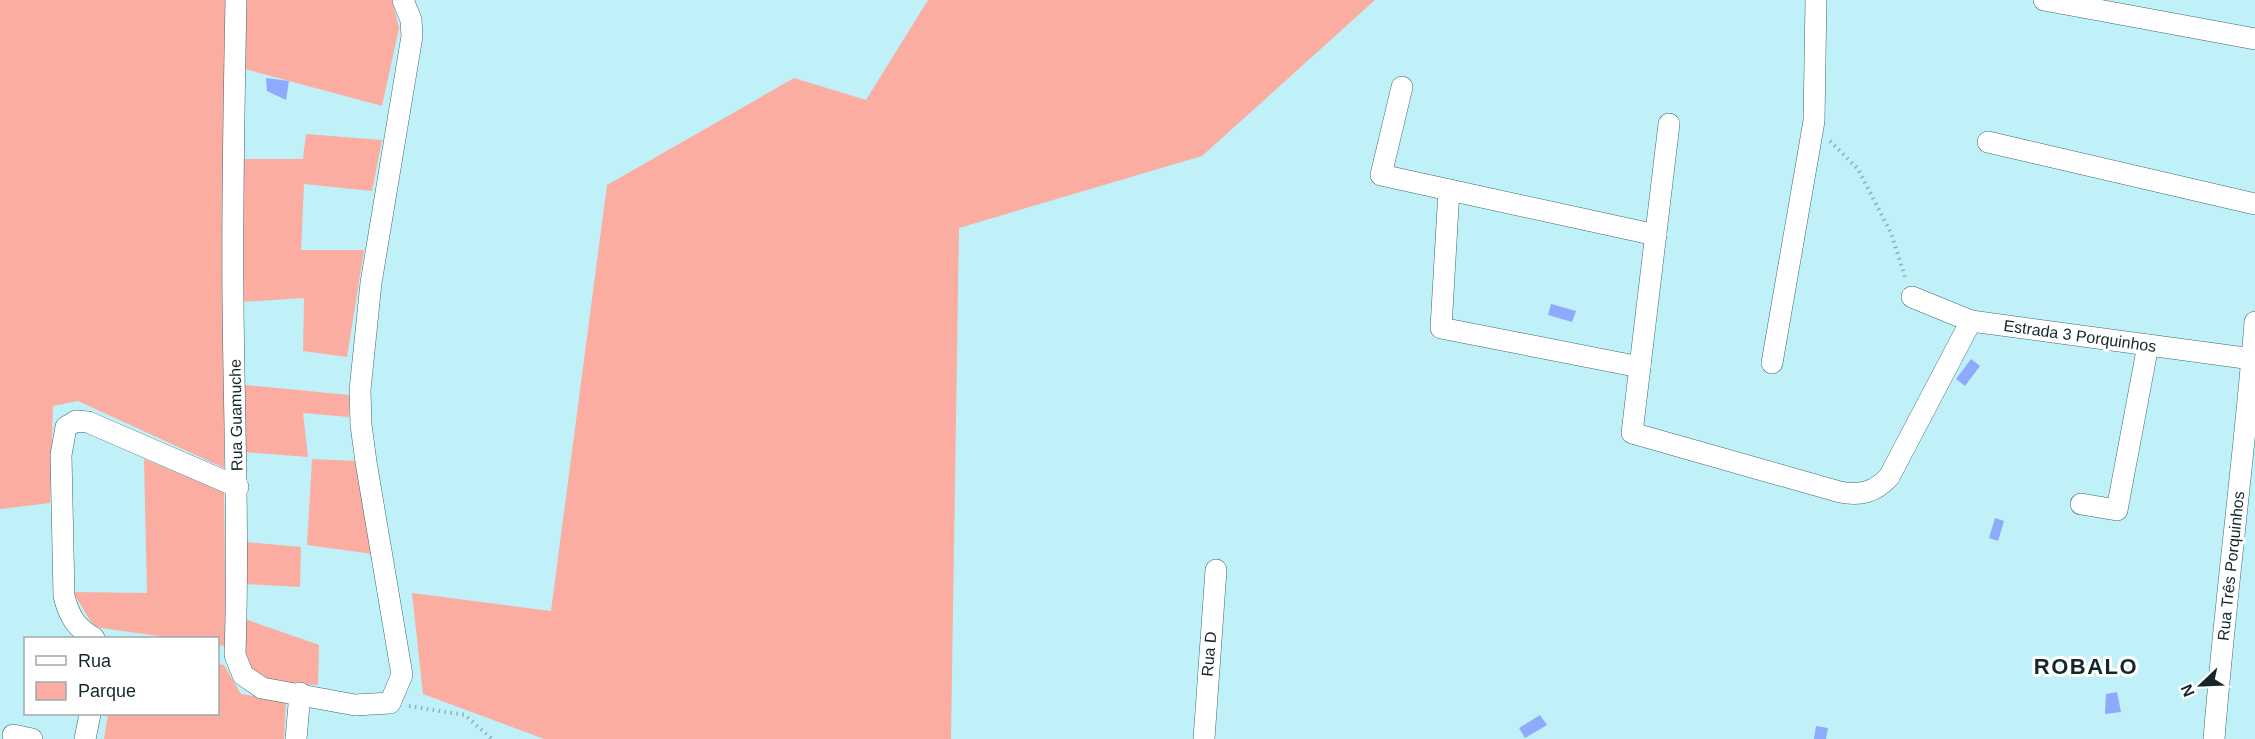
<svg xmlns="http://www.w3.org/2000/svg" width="2255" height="739" font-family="Helvetica,sans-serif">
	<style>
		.green { fill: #fbada1 }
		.water { fill: #8daafd }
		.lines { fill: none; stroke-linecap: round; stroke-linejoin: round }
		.minor-casing { stroke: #3b6870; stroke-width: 22 }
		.path { stroke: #89b0b6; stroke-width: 4; stroke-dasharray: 1.5 4.5; stroke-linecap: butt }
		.minor { stroke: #fff; stroke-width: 21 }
		.labels { text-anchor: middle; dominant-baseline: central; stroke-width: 6; stroke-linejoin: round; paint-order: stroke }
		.street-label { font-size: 16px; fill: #14272a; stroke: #fff }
		.district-label { font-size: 22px; font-weight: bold; letter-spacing: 1.5px; fill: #14272a; stroke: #fff }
	</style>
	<rect width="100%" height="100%" fill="#c0f1f9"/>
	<g class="green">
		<path d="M0,0H229L224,468L78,401L53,406L50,503L0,509Z"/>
		<path d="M245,0H392L399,28L382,106L245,69Z"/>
		<path d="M928,0H1375L1202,156L959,228L951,739H544L423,694L412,593L551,611L607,185L794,78L866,100Z"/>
		<path d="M306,134L382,140L372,191L304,184L301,250H364L347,357L303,351L304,298L241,302L240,159H303Z"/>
		<path d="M245,385L349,395V417L303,413L308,457L243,452Z"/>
		<path d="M144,459L224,492L226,646L218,645V638H173L94,627L73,592L147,593Z"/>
		<path d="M312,459L358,461L373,554L307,545Z"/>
		<path d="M246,542L301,547L300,587L244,584Z"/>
		<path d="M245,619L319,645L318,685L262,682L246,664Z"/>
		<path d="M218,664L224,665L241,694L286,701L284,739H104L108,714H218Z"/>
	</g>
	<g class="water">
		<path d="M266,78L289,81L286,100L267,91Z"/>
		<path d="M1551,304L1576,311L1572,322L1548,315Z"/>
		<path d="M1971,359L1980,366L1965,386L1956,379Z"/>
		<path d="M1995,518L2004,521L1998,541L1989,538Z"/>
		<path d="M2117,692L2121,712L2105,714L2106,694Z"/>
		<path d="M1540,715L1547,725L1525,738L1519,728Z"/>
		<path d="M1816,726L1828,728L1826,739H1814Z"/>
	</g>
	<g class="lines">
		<defs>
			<g id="minor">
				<path d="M236,0C234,100 232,200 233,300C234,418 239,536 235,655L243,675L262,688L355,705L390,703L402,675L366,462L361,425L360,390L371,283L412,36L411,20L403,0"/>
				<path d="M2044,0L2255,39"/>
				<path d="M1402,87L1381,175L1656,235"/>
				<path d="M1669,124L1632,433L1840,492C1861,496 1875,492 1889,477L1971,321"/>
				<path d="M1988,142L2255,204"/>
				<path d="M1449,190L1441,328L1640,367"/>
				<path d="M1912,297L1971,321L2252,359"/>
				<path d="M1772,363L1814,121L1816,0"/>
				<path d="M2081,504L2117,510L2148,345"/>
				<path d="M94,638C76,628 69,616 64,596L61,455L66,427L76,421L88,422L238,487"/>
				<path d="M13,735L32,739"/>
				<path d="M85,739L90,714"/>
				<path d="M296,739L300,693"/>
				<path d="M1204,739L1216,570"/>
				<path d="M2214,739C2225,600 2244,461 2255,322"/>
			</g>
		</defs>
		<use href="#minor" class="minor-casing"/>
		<g class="path">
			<path d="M1830,141L1858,169L1891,233L1906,280"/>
			<path d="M409,706L465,715L492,739"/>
		</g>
		<use href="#minor" class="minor"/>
	</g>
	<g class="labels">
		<g class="street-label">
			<text transform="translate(2080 336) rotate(8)">Estrada 3 Porquinhos</text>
			<text transform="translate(236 415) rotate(-91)">Rua Guamuche</text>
			<text transform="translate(2231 566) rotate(-84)">Rua Três Porquinhos</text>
			<text transform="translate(1209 654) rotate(-85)">Rua D</text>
		</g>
		<g class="district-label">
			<text x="2086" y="666">ROBALO</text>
		</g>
	</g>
	<rect x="24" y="637" width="195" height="78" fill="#ffffff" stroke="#a1a9aa" stroke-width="1.5"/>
	<rect x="36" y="656" width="30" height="9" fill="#ffffff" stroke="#a1a9aa" stroke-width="1.5"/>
	<text x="78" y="667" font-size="18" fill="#14272a">Rua</text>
	<rect x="36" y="682" width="30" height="18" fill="#fbada1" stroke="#a1a9aa" stroke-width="1.5"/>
	<text x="78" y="697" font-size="18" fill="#14272a">Parque</text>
	<g transform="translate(2201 685) rotate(247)" stroke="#ffffff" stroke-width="4.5" paint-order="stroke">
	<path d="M0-4.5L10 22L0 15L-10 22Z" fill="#14272a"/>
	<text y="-9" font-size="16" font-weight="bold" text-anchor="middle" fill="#14272a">N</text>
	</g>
</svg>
